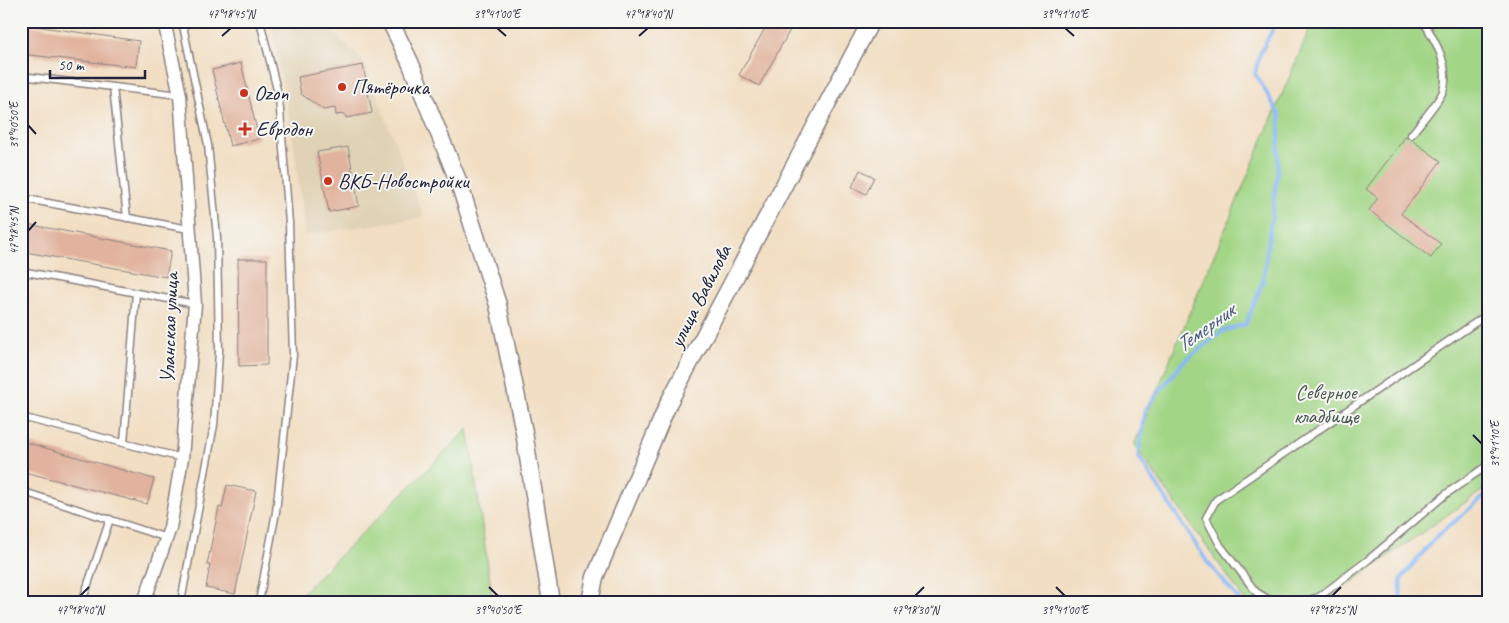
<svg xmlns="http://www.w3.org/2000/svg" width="1509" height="623" font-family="Caveat,sans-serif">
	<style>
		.built { fill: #e0d2b5 }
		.green { fill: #a2d686; stroke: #627c60 }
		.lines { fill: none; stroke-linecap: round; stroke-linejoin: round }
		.stream { stroke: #88b8f4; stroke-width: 4 }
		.building { fill: #e1b29d }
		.service-casing { stroke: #8a807f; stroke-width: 9 }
		.minor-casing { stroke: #8a807f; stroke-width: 15 }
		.tertiary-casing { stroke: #8a807f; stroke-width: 19 }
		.service { stroke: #fff; stroke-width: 6 }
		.minor { stroke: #fff; stroke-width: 12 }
		.tertiary { stroke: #fff; stroke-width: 16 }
		.ticks { fill: none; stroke: #22223b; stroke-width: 2 }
		.poi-dot { fill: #c8321e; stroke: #f6f6f2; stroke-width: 2 }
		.labels { text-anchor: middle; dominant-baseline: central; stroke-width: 4; stroke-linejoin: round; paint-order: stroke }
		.poi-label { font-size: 21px; fill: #22223b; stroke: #f6f6f2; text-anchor: start }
		.street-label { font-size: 21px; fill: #22223b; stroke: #f6f6f2 }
		.park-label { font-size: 21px; fill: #485852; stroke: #f6f6f2 }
		.water-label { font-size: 22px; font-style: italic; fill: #46567c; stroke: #f6f6f2 }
		.neatline { fill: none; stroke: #22223b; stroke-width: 2 }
		.ticks-label { font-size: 12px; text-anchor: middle; fill: #22223b }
	</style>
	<rect width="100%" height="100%" fill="#f6f6f2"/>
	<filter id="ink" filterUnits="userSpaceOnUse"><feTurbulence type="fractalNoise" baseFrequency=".02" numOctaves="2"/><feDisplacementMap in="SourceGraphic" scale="10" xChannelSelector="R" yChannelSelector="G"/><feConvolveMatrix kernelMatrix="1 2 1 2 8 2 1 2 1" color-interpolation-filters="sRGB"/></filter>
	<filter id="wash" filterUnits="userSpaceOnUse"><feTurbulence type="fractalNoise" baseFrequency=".0096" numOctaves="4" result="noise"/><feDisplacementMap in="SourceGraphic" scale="20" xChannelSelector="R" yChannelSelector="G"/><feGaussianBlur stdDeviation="1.12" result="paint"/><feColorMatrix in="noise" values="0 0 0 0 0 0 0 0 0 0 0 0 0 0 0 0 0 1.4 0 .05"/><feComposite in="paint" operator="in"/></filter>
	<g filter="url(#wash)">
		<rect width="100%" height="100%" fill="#f2dec3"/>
		<path class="built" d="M271,21H321L363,60L424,217L305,235L294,145Z"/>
		<g class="green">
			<path d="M1313,21H1488V499L1483,490L1323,602H1246L1134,445Z"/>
			<path d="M468,429L493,602H293Z"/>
		</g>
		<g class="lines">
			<g class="stream">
				<path d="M1241,602L1208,563L1138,456L1145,410L1182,363L1223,331L1246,324L1263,281L1277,177L1280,116L1255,73L1260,54L1277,21"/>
				<path d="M1400,602L1401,579L1434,539L1488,493"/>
			</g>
		</g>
		<g id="blocks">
			<g class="building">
				<path d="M769,21H795L759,86L739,75Z"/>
				<path d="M21,24L139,41L136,67L21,54Z"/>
				<path d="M241,63L259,139L230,146L212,70Z"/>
				<path d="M363,65L372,113L346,118L345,114L336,115L335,108L324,110L301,94L298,77Z"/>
				<path d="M1406,136L1441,161L1401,214L1441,244L1431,258L1369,210L1378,198L1366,189Z"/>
				<path d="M348,147L359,206L329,212L317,152Z"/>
				<path d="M860,170L874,177L866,194L852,187Z"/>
				<path d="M21,223L171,251L166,277L25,252L21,250Z"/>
				<path d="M238,259H267V365L239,366Z"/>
				<path d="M21,441L154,479L147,504L21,471Z"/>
				<path d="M227,485L256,491L235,594L206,588L210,565H207L219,507L222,508Z"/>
			</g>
		</g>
	</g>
	<g filter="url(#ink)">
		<use href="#blocks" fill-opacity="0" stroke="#8a807f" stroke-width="1"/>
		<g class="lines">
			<defs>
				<g id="service">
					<path d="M21,76L180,95"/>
					<path d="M113,87L127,218"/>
					<path d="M1411,135C1419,124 1439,102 1443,91C1451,67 1435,40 1423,21"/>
					<path d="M21,198L189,229"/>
					<path d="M21,271L195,304"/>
					<path d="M21,417L182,458"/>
					<path d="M124,443L136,293"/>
					<path d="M21,491L167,538"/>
					<path d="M82,602L110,519"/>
					<path d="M181,602L214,425L219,352L217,237L208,145L182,21"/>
					<path d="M259,602L276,512L293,355L289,223L279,98L260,21"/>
					<path d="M1273,602L1256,592L1220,545L1206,518L1216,500L1488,314"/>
					<path d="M1302,602L1319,597L1368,560L1446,494L1488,465"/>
				</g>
				<path id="minor" d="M144,602L170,528L182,458L195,304L180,95L164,21"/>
				<g id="tertiary">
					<path d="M390,21L410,62L459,183L498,305L524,432L551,602"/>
					<path d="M590,602L595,577L669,402L871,21"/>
				</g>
			</defs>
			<use href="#service" class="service-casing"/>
			<use href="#minor" class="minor-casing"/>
			<use href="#tertiary" class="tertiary-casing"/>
			<use href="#service" class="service"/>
			<use href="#minor" class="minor"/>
			<use href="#tertiary" class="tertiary"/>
		</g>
	</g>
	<path class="ticks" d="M497,28L506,36M1065,28L1074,36M222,36L231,28M639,36L648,28M28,125L36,134M28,231L36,222M1473,435L1482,444M489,587L498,596M1056,587L1065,596M80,596L89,587M915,596L924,587M1332,596L1341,587"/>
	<g class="poi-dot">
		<circle cx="342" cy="87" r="5"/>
		<circle cx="244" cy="93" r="5"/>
		<path d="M242.5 121.5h5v5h5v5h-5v5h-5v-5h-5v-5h5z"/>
		<circle cx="328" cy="181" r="5"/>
	</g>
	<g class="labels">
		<g class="poi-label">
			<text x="352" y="87">Пятёрочка</text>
			<text x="254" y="93">Ozon</text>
			<text x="256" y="129">Евродон</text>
			<text x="338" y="181">ВКБ-Новостройки</text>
		</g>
		<g class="street-label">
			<text transform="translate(700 296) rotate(-63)">улица Вавилова</text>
			<text transform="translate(169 328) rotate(-88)">Уланская улица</text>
		</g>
		<g class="park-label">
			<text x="1326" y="392">Северное<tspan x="1326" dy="24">кладбище</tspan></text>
		</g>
		<g class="water-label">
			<text transform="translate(1205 328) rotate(-36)">Темерник</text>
		</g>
	</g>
	<rect width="1509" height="623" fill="none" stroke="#f6f6f2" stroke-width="55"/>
	<path d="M50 70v8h95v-8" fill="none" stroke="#22223b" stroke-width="2.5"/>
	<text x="58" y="70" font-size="15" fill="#22223b" stroke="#f6f6f2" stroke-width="4" paint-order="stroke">50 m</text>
	<rect x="28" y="28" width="1454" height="568" class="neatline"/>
	<g class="ticks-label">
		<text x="231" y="18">47°18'45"N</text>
		<text x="497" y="18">39°41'00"E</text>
		<text x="648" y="18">47°18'40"N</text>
		<text x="1065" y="18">39°41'10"E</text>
		<text transform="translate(14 125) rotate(-90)" y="4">39°40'50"E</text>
		<text transform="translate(14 231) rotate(-90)" y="4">47°18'45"N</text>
		<text transform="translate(1495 444) rotate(-90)" y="4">39°41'10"E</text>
		<text x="80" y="614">47°18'40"N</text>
		<text x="498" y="614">39°40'50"E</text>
		<text x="915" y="614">47°18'30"N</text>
		<text x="1065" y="614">39°41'00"E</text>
		<text x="1332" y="614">47°18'25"N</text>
	</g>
</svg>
